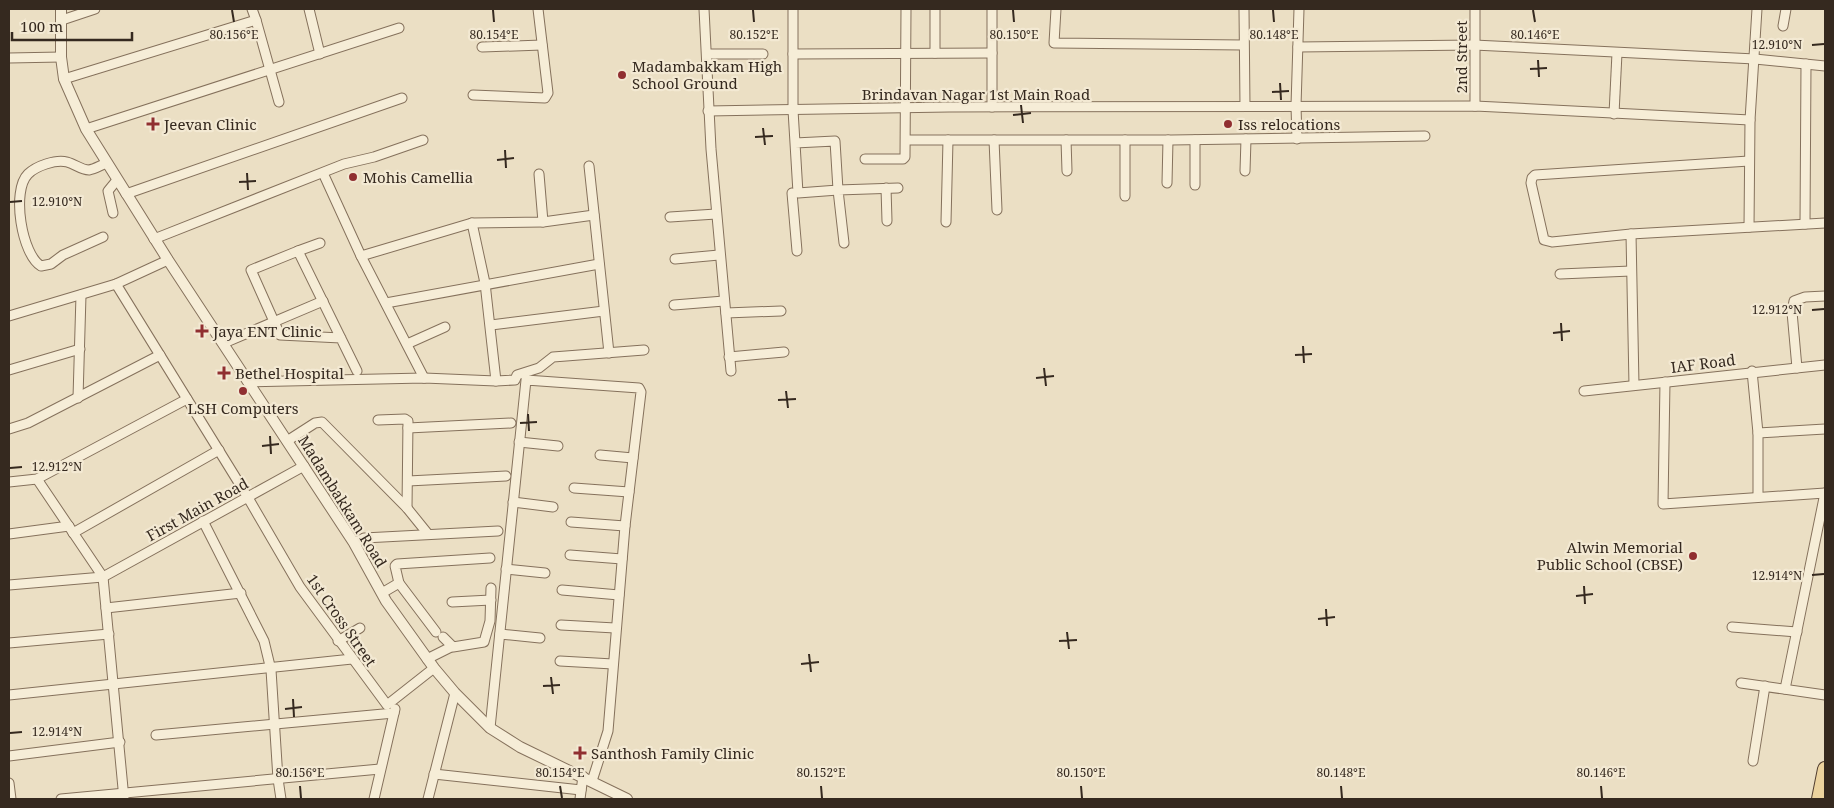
<svg xmlns="http://www.w3.org/2000/svg" width="1834" height="808" font-family="'Noto Serif',serif">
	<style>
		.lines { fill: none; stroke-linecap: round; stroke-linejoin: round }
		.minor-casing { stroke: #85715c; stroke-width: 11 }
		.tertiary-casing { stroke: #85715c; stroke-width: 12 }
		.primary-casing { stroke: #533f30; stroke-width: 16 }
		.minor { stroke: #f6edd7; stroke-width: 9 }
		.tertiary { stroke: #f6edd7; stroke-width: 10 }
		.primary { stroke: #ecd39e; stroke-width: 14 }
		.ticks { fill: none; stroke: #35291f; stroke-width: 2 }
		.poi-dot { fill: #902f31; stroke: #f3e9d3; stroke-width: 2 }
		.labels { text-anchor: middle; dominant-baseline: central; stroke-width: 4.5; stroke-linejoin: round; paint-order: stroke }
		.street-label { font-size: 15px; fill: #35291f; stroke: #f3e9d3 }
		.poi-label { font-size: 15px; fill: #35291f; stroke: #f3e9d3; text-anchor: start }
		.ticks-label { font-size: 12px; text-anchor: middle; fill: #35291f; stroke: #f3e9d3; stroke-width: 4.5; stroke-linejoin: round; paint-order: stroke }
	</style>
	<rect width="100%" height="100%" fill="#ebdfc4"/>
	<g class="lines">
		<defs>
			<g id="minor">
				<path d="M309,9L320,54"/>
				<path d="M704,9L711,149L731,371"/>
				<path d="M793,9V110L798,193L838,190L835,141L795,143"/>
				<path d="M1056,9L1054,43L1243,45"/>
				<path d="M1244,9L1245,106"/>
				<path d="M1475,9V106"/>
				<path d="M62,20L95,9"/>
				<path d="M256,20L279,102"/>
				<path d="M1783,26L1786,9"/>
				<path d="M482,47L542,45"/>
				<path d="M1298,47L1474,45L1755,59L1825,66"/>
				<path d="M935,53V9"/>
				<path d="M707,54H763"/>
				<path d="M793,54L992,53"/>
				<path d="M9,58L61,57"/>
				<path d="M64,79L256,20L252,9"/>
				<path d="M473,95L545,98L548,93L538,9"/>
				<path d="M992,107V9"/>
				<path d="M708,111L949,107L1475,106L1750,120"/>
				<path d="M1614,114L1617,53"/>
				<path d="M86,129L399,28"/>
				<path d="M1297,139L1296,106L1299,9"/>
				<path d="M906,140H1171L1425,136"/>
				<path d="M994,140L997,210"/>
				<path d="M1066,140L1067,171"/>
				<path d="M1195,140V185"/>
				<path d="M865,159H903L905,157L906,9"/>
				<path d="M1749,161L1535,175L1532,178L1531,183L1544,240L1552,242L1631,234L1825,223"/>
				<path d="M589,166L609,353"/>
				<path d="M1245,171L1246,139"/>
				<path d="M323,173L361,256L424,378"/>
				<path d="M539,174L543,222"/>
				<path d="M1167,183L1168,140"/>
				<path d="M886,188L887,221"/>
				<path d="M792,193L797,251"/>
				<path d="M126,194L402,98"/>
				<path d="M1125,196V140"/>
				<path d="M113,213L108,191L117,180"/>
				<path d="M670,217L716,214"/>
				<path d="M946,222L948,140"/>
				<path d="M472,223L485,283L496,381L515,380L517,375L539,368L553,357L644,350"/>
				<path d="M1805,224L1806,64"/>
				<path d="M1749,227L1750,120L1757,9"/>
				<path d="M1631,234L1634,385"/>
				<path d="M103,237L63,255L51,264L41,266C22,255 11,191 28,174C36,166 56,159 67,162C75,164 81,170 89,170C95,169 101,165 107,163"/>
				<path d="M154,239L344,164L374,157L423,140"/>
				<path d="M844,243L838,190L898,188"/>
				<path d="M298,251L320,243"/>
				<path d="M361,256L472,223L543,222L594,215"/>
				<path d="M675,259L719,255"/>
				<path d="M1560,274L1631,271"/>
				<path d="M116,284L247,496L300,587L387,705L434,668"/>
				<path d="M386,303L599,264"/>
				<path d="M674,305L724,301"/>
				<path d="M726,313L781,311"/>
				<path d="M9,316L116,284L168,260"/>
				<path d="M491,325L604,311"/>
				<path d="M341,338L280,335L251,270L298,251L357,371"/>
				<path d="M224,343L323,301"/>
				<path d="M407,344L445,327"/>
				<path d="M729,357L784,352"/>
				<path d="M1797,368L1792,312L1794,301L1805,297L1825,296"/>
				<path d="M9,370L80,349"/>
				<path d="M1752,371L1758,433V497"/>
				<path d="M248,382L424,378L496,381"/>
				<path d="M1665,382L1663,504L1825,493"/>
				<path d="M1584,391L1825,365"/>
				<path d="M78,398L81,295"/>
				<path d="M378,420L405,419L408,421L407,508"/>
				<path d="M408,428L511,423"/>
				<path d="M9,429L28,423L160,355"/>
				<path d="M1758,433L1825,429"/>
				<path d="M287,441L315,423L322,422L407,508L428,534"/>
				<path d="M519,442L558,446"/>
				<path d="M600,455L633,458"/>
				<path d="M37,479L103,577L124,799"/>
				<path d="M408,481L506,476"/>
				<path d="M9,482L37,479L187,399"/>
				<path d="M574,488L629,492"/>
				<path d="M513,502L553,507"/>
				<path d="M203,521L264,641L271,670L278,779L281,799"/>
				<path d="M571,522L625,526"/>
				<path d="M73,533L219,450"/>
				<path d="M9,534L69,526"/>
				<path d="M354,543L364,538L498,531"/>
				<path d="M570,555L622,559"/>
				<path d="M506,569L545,573"/>
				<path d="M399,583L436,632"/>
				<path d="M9,585L103,577L304,466"/>
				<path d="M562,590L619,595"/>
				<path d="M382,593L399,583L395,566L397,564L490,558"/>
				<path d="M452,602L491,600"/>
				<path d="M106,608L241,593"/>
				<path d="M561,625L615,628"/>
				<path d="M1732,627L1797,632"/>
				<path d="M500,634L540,638"/>
				<path d="M443,637L453,647L484,642L490,621L491,588"/>
				<path d="M338,641L360,628"/>
				<path d="M9,643L109,634"/>
				<path d="M427,659L451,647"/>
				<path d="M560,661L613,664"/>
				<path d="M1741,683L1825,695"/>
				<path d="M1785,689L1825,493"/>
				<path d="M9,695L352,659"/>
				<path d="M490,728L526,380L639,388L641,392L625,526L608,731L592,781"/>
				<path d="M156,735L394,713"/>
				<path d="M9,756L120,742"/>
				<path d="M1753,761L1765,686"/>
				<path d="M434,774L581,790"/>
				<path d="M9,783L11,799"/>
				<path d="M61,799L380,769"/>
				<path d="M374,799L395,709"/>
				<path d="M428,799L455,693"/>
				<path d="M580,799L583,776"/>
			</g>
			<path id="tertiary" d="M61,9V57L64,79L86,129L168,260L354,543L386,601L434,668L455,693L490,728L520,747L627,799"/>
			<path id="primary" d="M1819,799L1825,769"/>
		</defs>
		<use href="#minor" class="minor-casing"/>
		<use href="#tertiary" class="tertiary-casing"/>
		<use href="#primary" class="primary-casing"/>
		<use href="#minor" class="minor"/>
		<use href="#tertiary" class="tertiary"/>
		<use href="#primary" class="primary"/>
	</g>
	<path class="ticks" d="M232,10L234,22M493,10L494,22M753,10L754,22M1013,10L1014,22M1273,10L1274,22M1533,10L1535,22M1812,45L1824,44M1538,60L1539,77M1530,69L1547,68M1280,83L1281,100M1272,92L1289,91M1021,105L1023,123M1013,115L1031,113M763,128L765,145M755,137L773,136M505,150L506,168M497,160L514,158M247,173L248,190M239,182L256,181M10,202L22,201M1812,310L1824,309M1561,323L1562,341M1553,333L1570,331M1303,346L1304,363M1295,355L1312,354M1044,368L1046,386M1036,378L1054,376M786,391L788,408M778,400L796,399M528,414L529,431M520,423L537,422M270,436L271,454M262,446L279,444M10,468L22,467M1812,575L1824,574M1584,586L1585,604M1576,596L1593,594M1326,609L1327,626M1318,619L1335,617M1067,632L1069,649M1059,641L1077,640M809,654L811,672M801,664L819,662M551,677L553,694M543,686L560,685M293,699L294,717M285,709L302,707M10,733L22,732M300,786L301,798M560,786L562,798M821,786L822,798M1081,786L1082,798M1341,786L1342,798M1601,786L1602,798"/>
	<g class="poi-dot">
		<circle cx="622" cy="75" r="5"/>
		<path d="M150.5 116.5h5v5h5v5h-5v5h-5v-5h-5v-5h5z"/>
		<circle cx="1228" cy="124" r="5"/>
		<circle cx="353" cy="177" r="5"/>
		<path d="M199.5 323.5h5v5h5v5h-5v5h-5v-5h-5v-5h5z"/>
		<path d="M221.5 365.5h5v5h5v5h-5v5h-5v-5h-5v-5h5z"/>
		<circle cx="243" cy="391" r="5"/>
		<circle cx="1693" cy="556" r="5"/>
		<path d="M577.5 745.5h5v5h5v5h-5v5h-5v-5h-5v-5h5z"/>
	</g>
	<g class="labels">
		<g class="street-label">
			<text transform="translate(1461 57) rotate(-90)">2nd Street</text>
			<text x="976" y="94">Brindavan Nagar 1st Main Road</text>
			<text transform="translate(1703 363) rotate(-7)">IAF Road</text>
			<text transform="translate(343 501) rotate(58)">Madambakkam Road</text>
			<text transform="translate(197 509) rotate(-29)">First Main Road</text>
			<text transform="translate(342 620) rotate(55)">1st Cross Street</text>
		</g>
		<g class="poi-label">
			<text x="632" y="66">Madambakkam High<tspan x="632" dy="17">School Ground</tspan></text>
			<text x="164" y="124">Jeevan Clinic</text>
			<text x="1238" y="124">Iss relocations</text>
			<text x="363" y="177">Mohis Camellia</text>
			<text x="213" y="331">Jaya ENT Clinic</text>
			<text x="235" y="373">Bethel Hospital</text>
			<text x="243" y="408" text-anchor="middle">LSH Computers</text>
			<text x="1683" y="547" text-anchor="end">Alwin Memorial<tspan x="1683" dy="17">Public School (CBSE)</tspan></text>
			<text x="591" y="753">Santhosh Family Clinic</text>
		</g>
	</g>
	<g class="ticks-label">
		<text x="234" y="39">80.156°E</text>
		<text x="494" y="39">80.154°E</text>
		<text x="754" y="39">80.152°E</text>
		<text x="1014" y="39">80.150°E</text>
		<text x="1274" y="39">80.148°E</text>
		<text x="1535" y="39">80.146°E</text>
		<text x="1777" y="49">12.910°N</text>
		<text x="57" y="206">12.910°N</text>
		<text x="1777" y="314">12.912°N</text>
		<text x="57" y="471">12.912°N</text>
		<text x="1777" y="580">12.914°N</text>
		<text x="57" y="736">12.914°N</text>
		<text x="300" y="777">80.156°E</text>
		<text x="560" y="777">80.154°E</text>
		<text x="821" y="777">80.152°E</text>
		<text x="1081" y="777">80.150°E</text>
		<text x="1341" y="777">80.148°E</text>
		<text x="1601" y="777">80.146°E</text>
	</g>
	<rect width="1834" height="808" fill="none" stroke="#35291f" stroke-width="20"/>
	<path d="M12 32v8h120v-8" fill="none" stroke="#35291f" stroke-width="2.5"/>
	<text x="20" y="32" font-size="15" fill="#35291f" stroke="#f3e9d3" stroke-width="4" paint-order="stroke">100 m</text>
</svg>
